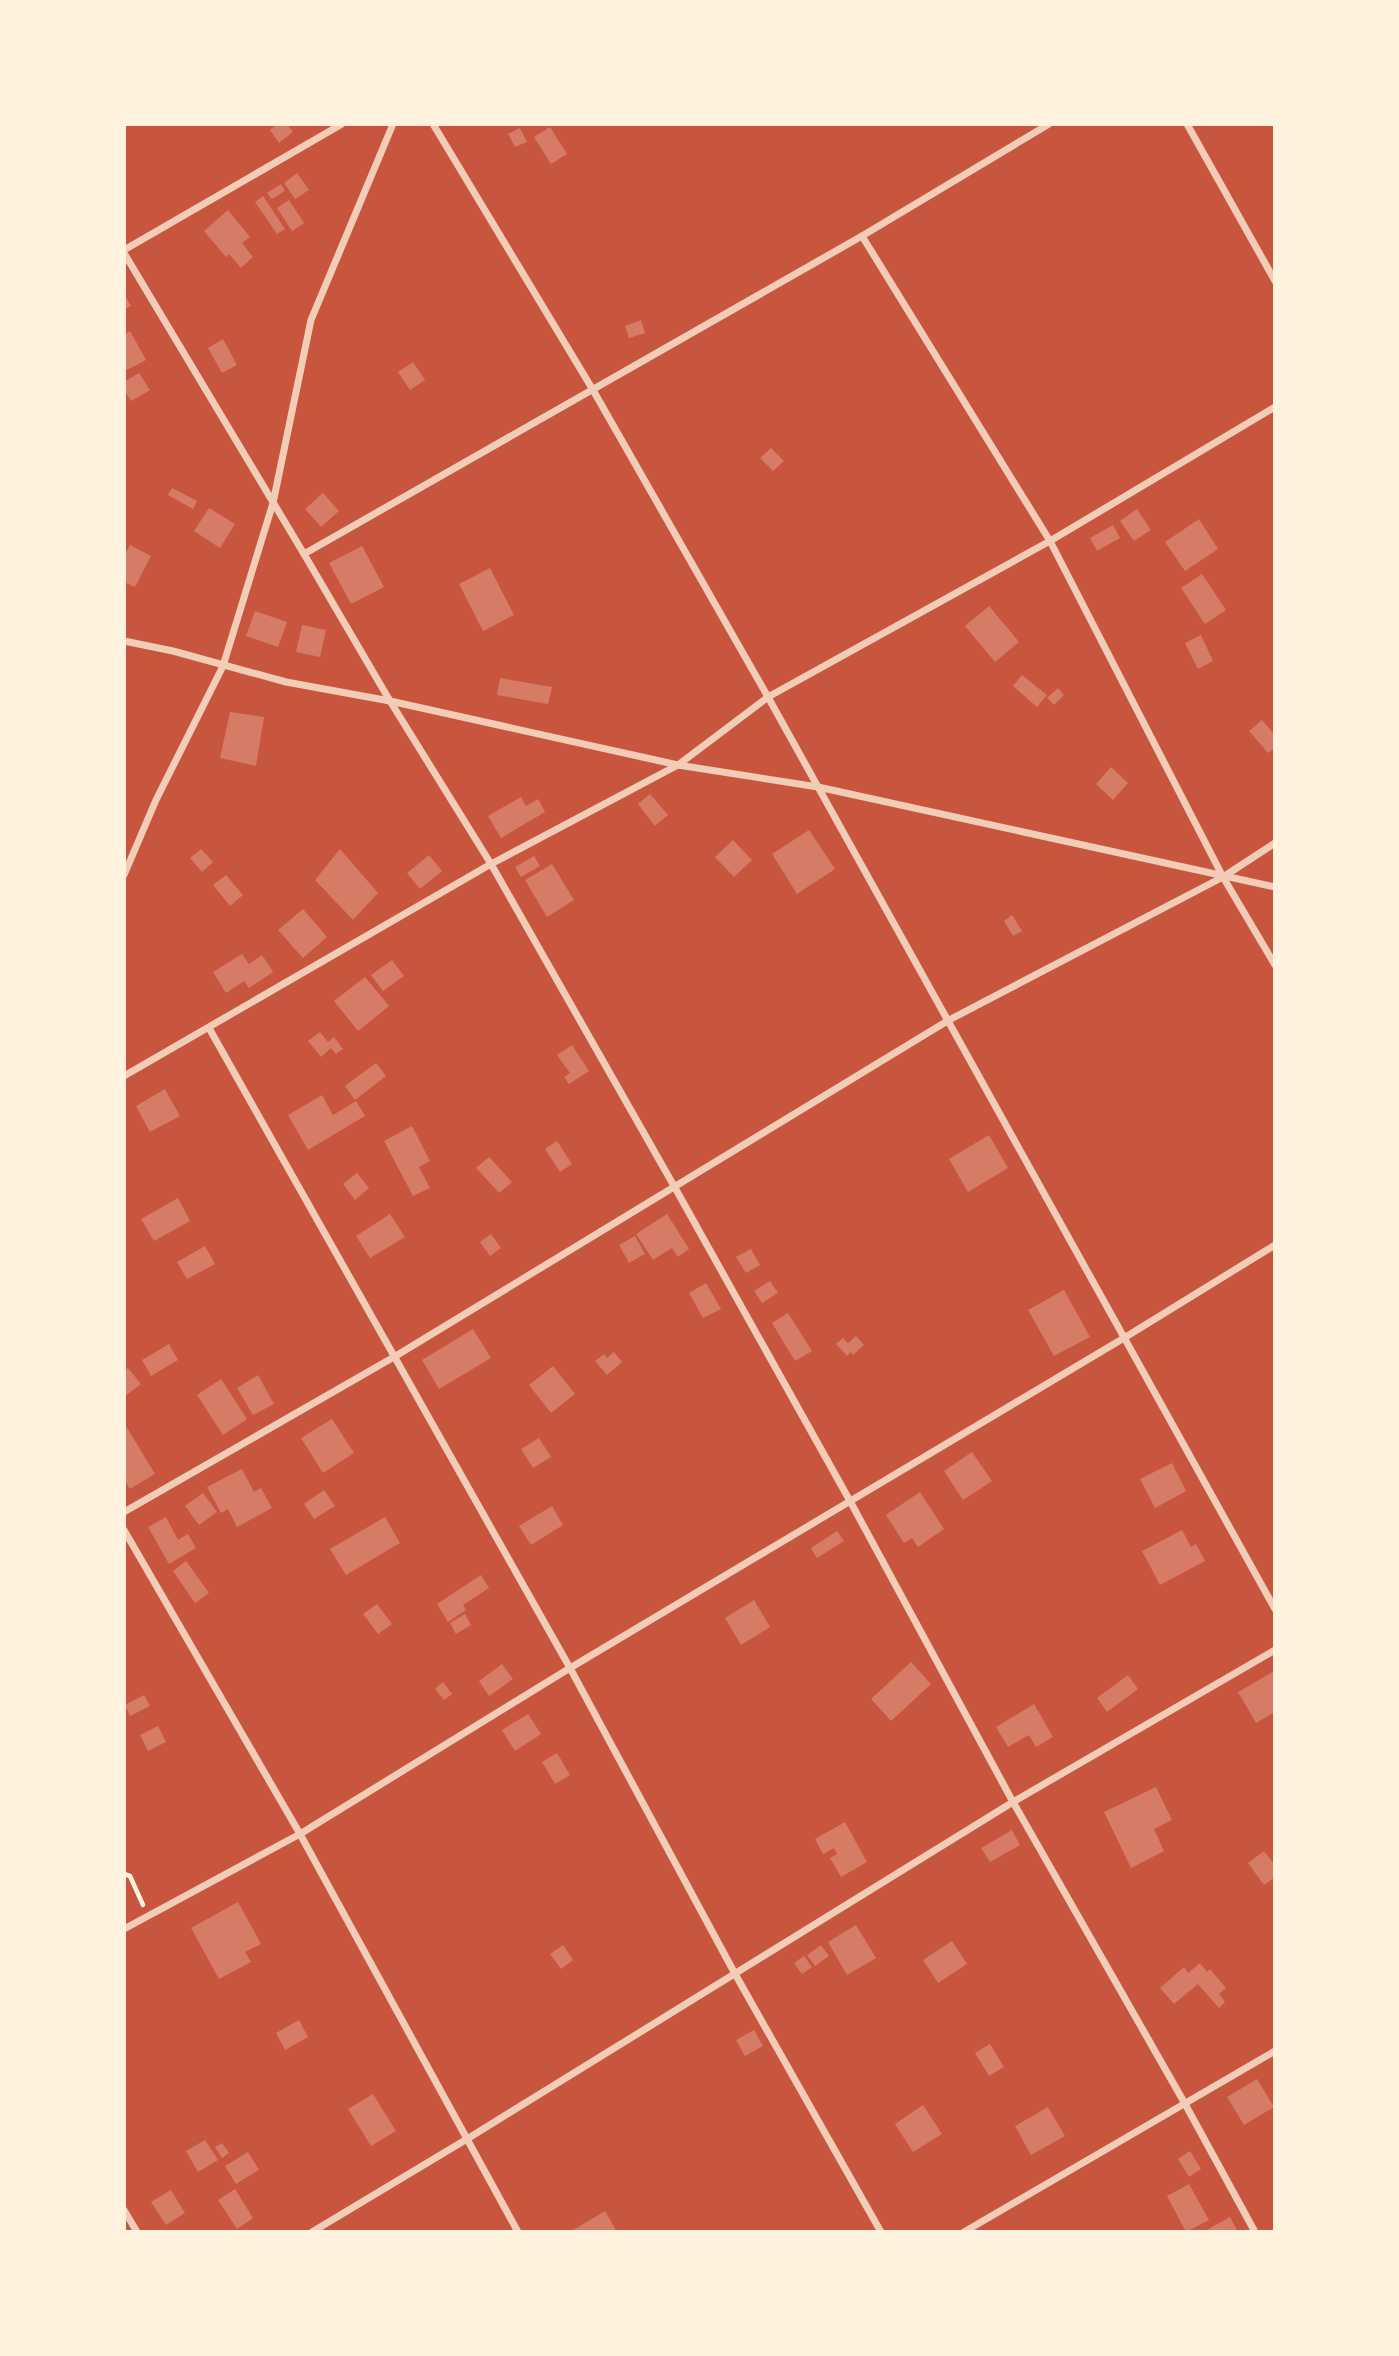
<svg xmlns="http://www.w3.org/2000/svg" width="1399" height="2356" font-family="Quicksand,sans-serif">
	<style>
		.building { fill: #d67c66 }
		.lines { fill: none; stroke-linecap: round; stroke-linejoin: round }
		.path { stroke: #fff3e0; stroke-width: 4.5 }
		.minor { stroke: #f1ccb7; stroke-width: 7 }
	</style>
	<rect width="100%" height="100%" fill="#c8553d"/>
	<g class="building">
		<path d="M277,124H287L293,132L279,143L270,130Z"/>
		<path d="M550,127L567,154L551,164L534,137Z"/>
		<path d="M520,128L527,142L515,147L508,134Z"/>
		<path d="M297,173L309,190L295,199L284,183Z"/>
		<path d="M281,184L285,191L272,199L267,193Z"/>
		<path d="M263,196L285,229L277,234L255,202Z"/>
		<path d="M289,200L304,223L292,231L277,208Z"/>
		<path d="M228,210L250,237L242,243L253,257L241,268L229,254L226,257L204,231Z"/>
		<path d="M124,294L131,306L124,310Z"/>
		<path d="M641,320L645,333L629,338L625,326Z"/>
		<path d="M130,331L146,360L127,370L124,365V335Z"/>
		<path d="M223,339L237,365L222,373L208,348Z"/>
		<path d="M413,362L425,380L410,390L398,372Z"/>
		<path d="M139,373L150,390L131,401L124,390V382Z"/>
		<path d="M771,448L784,461L773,471L760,458Z"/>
		<path d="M172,488L197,501L193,509L168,495Z"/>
		<path d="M323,493L339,511L321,527L305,509Z"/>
		<path d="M209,508L235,524L220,548L194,531Z"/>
		<path d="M1137,509L1151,530L1134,541L1120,521Z"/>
		<path d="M1199,519L1218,549L1185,571L1165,542Z"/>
		<path d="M1113,525L1120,538L1097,551L1090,538Z"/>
		<path d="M130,545L151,556L135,587L124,582V556Z"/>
		<path d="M362,546L384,587L351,604L329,563Z"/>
		<path d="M490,568L514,615L483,631L459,584Z"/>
		<path d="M1202,574L1226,610L1205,624L1181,588Z"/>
		<path d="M989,606L1019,642L995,662L965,626Z"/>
		<path d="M255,611L287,622L278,647L246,636Z"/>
		<path d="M302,625L326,630L320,657L296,652Z"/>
		<path d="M1201,635L1213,661L1198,669L1185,643Z"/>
		<path d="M1022,675L1047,695L1037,707L1013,686Z"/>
		<path d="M500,678L552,687L548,704L497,695Z"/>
		<path d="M1058,688L1064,695L1054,705L1047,698Z"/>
		<path d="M230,712L264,717L256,766L220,758Z"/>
		<path d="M1262,720L1275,735V748L1268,753L1249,731Z"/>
		<path d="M1111,767L1128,783L1113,800L1096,784Z"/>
		<path d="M650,794L668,815L655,826L638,804Z"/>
		<path d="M521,797L526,806L538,799L545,812L501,838L488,816Z"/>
		<path d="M809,830L835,869L797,894L772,854Z"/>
		<path d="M733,840L752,860L734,877L715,857Z"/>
		<path d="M201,849L213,862L202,872L190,858Z"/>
		<path d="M340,849L378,893L353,920L315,880Z"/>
		<path d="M429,855L442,871L420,889L407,873Z"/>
		<path d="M534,856L540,866L521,877L515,867Z"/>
		<path d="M552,864L574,900L547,917L525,880Z"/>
		<path d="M226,875L243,895L230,906L213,885Z"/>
		<path d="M303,909L327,937L303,958L278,930Z"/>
		<path d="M1012,915L1022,931L1013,936L1004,921Z"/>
		<path d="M242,954L249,964L262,955L273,972L249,988L244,981L226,993L213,972Z"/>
		<path d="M392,960L404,976L383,991L371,975Z"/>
		<path d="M365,977L389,1006L358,1031L334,1001Z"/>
		<path d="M320,1032L328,1042L334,1037L343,1049L336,1054L331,1048L321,1057L308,1041Z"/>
		<path d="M572,1045L589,1071L569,1084L564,1077L570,1073L557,1055Z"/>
		<path d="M376,1063L386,1076L355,1100L345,1086Z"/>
		<path d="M165,1089L180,1116L150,1132L136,1106Z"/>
		<path d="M322,1095L333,1115L356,1101L365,1116L308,1150L288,1115Z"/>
		<path d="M412,1126L430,1161L419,1167L430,1188L413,1196L384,1141Z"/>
		<path d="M989,1135L1008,1168L968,1192L949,1159Z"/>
		<path d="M557,1141L572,1164L560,1172L545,1149Z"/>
		<path d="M489,1157L512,1182L499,1193L476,1168Z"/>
		<path d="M357,1173L369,1188L355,1200L343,1184Z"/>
		<path d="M178,1198L190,1221L154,1241L141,1219Z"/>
		<path d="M390,1214L405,1237L370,1258L356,1236Z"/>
		<path d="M667,1214L689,1249L678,1257L672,1248L653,1260L636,1234Z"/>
		<path d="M491,1234L501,1248L490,1256L480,1242Z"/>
		<path d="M635,1236L645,1254L629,1263L619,1245Z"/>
		<path d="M205,1246L215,1264L187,1279L177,1262Z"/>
		<path d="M751,1249L760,1265L746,1273L736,1257Z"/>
		<path d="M770,1281L778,1293L762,1303L754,1291Z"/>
		<path d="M706,1283L721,1309L703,1318L689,1293Z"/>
		<path d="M1064,1290L1090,1337L1054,1356L1028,1310Z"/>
		<path d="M788,1313L812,1351L795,1361L772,1323Z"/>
		<path d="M473,1329L491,1358L439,1389L422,1360Z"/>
		<path d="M856,1336L864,1345L853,1355L851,1352L847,1356L836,1344L843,1338L848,1343Z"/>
		<path d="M169,1344L178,1360L151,1376L142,1360Z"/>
		<path d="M614,1352L622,1362L607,1375L595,1361L604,1354L607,1358Z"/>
		<path d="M553,1366L575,1394L551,1413L529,1385Z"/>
		<path d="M128,1368L141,1384L124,1397V1371Z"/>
		<path d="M258,1375L274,1404L253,1415L237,1388Z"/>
		<path d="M221,1379L247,1419L223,1435L197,1395Z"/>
		<path d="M332,1419L354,1453L323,1473L301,1438Z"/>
		<path d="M126,1426L155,1474L130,1489L124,1480V1428Z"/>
		<path d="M539,1438L551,1457L533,1468L521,1449Z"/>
		<path d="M972,1452L992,1481L963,1500L944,1471Z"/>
		<path d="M1172,1463L1186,1491L1155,1508L1140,1479Z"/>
		<path d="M242,1469L254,1492L261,1488L272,1508L237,1527L228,1509L221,1513L207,1487Z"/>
		<path d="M324,1490L335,1506L314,1519L304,1504Z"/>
		<path d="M920,1492L944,1529L918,1547L912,1538L904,1543L886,1515Z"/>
		<path d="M203,1493L217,1512L199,1525L185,1506Z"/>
		<path d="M552,1506L563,1525L531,1545L519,1526Z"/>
		<path d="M166,1517L178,1540L188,1534L196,1548L169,1564L148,1527Z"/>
		<path d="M385,1517L400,1543L346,1575L330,1549Z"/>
		<path d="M1182,1530L1191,1547L1196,1544L1205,1561L1160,1585L1142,1551Z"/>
		<path d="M837,1531L844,1541L817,1558L811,1548Z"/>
		<path d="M186,1561L209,1593L195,1603L173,1571Z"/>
		<path d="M481,1575L489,1588L463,1605L466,1610L448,1622L437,1604Z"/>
		<path d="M754,1600L770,1627L741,1645L725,1618Z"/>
		<path d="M377,1604L392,1624L378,1634L363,1614Z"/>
		<path d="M465,1614L471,1625L456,1634L450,1623Z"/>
		<path d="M911,1662L931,1684L891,1721L871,1699Z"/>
		<path d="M502,1664L513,1679L489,1696L479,1681Z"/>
		<path d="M1274,1671L1275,1712L1256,1723L1238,1692Z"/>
		<path d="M1128,1675L1138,1689L1107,1712L1097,1698Z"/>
		<path d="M443,1682L452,1694L444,1700L435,1689Z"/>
		<path d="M144,1695L150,1706L130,1716L125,1705Z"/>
		<path d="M1034,1704L1053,1737L1036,1747L1029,1735L1008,1747L996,1727Z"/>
		<path d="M528,1714L541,1734L515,1751L502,1730Z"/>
		<path d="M158,1726L166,1742L148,1751L140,1735Z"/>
		<path d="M557,1753L570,1775L555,1784L542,1762Z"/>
		<path d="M1156,1787L1172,1820L1154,1829L1164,1851L1131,1868L1104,1812Z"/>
		<path d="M845,1822L867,1862L841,1877L830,1858L837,1854L834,1848L823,1854L815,1839Z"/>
		<path d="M1012,1830L1020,1845L990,1862L981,1848Z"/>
		<path d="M1264,1851L1275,1865V1877L1264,1885L1248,1863Z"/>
		<path d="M238,1902L261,1944L245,1952L251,1962L219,1979L191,1928Z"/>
		<path d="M856,1925L876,1958L847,1975L828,1942Z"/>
		<path d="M952,1941L967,1964L938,1983L923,1960Z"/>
		<path d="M563,1945L573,1960L561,1969L550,1954Z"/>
		<path d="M821,1945L829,1956L815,1966L807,1955Z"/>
		<path d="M804,1956L812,1967L802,1974L794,1963Z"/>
		<path d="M1200,1963L1207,1972L1210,1969L1226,1988L1219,1994L1225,2002L1219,2008L1198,1984L1174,2004L1160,1988L1184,1967L1188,1973Z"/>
		<path d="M299,2020L308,2037L285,2050L276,2033Z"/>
		<path d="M754,2030L763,2046L745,2056L736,2040Z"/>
		<path d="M990,2044L1004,2067L989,2076L975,2053Z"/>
		<path d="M1257,2079L1274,2107L1244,2125L1227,2097Z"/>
		<path d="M373,2094L396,2131L371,2146L348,2109Z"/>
		<path d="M923,2105L942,2134L913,2152L895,2124Z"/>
		<path d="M1048,2107L1065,2136L1031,2155L1015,2126Z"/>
		<path d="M205,2140L218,2160L198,2172L186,2151Z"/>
		<path d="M222,2143L229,2153L222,2158L215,2147Z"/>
		<path d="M1190,2151L1201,2169L1189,2177L1178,2159Z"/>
		<path d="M248,2152L259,2170L236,2184L225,2166Z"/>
		<path d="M1189,2184L1209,2220L1186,2232L1167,2196Z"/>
		<path d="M235,2189L253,2218L237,2229L218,2200Z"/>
		<path d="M171,2190L185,2213L166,2225L151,2202Z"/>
		<path d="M605,2211L617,2232H570Z"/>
		<path d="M1230,2217L1238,2232H1203Z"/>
	</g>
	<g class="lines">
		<path class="path" d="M124,1874L130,1876L143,1905"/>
		<g class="minor">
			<path d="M433,124L593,390L768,697L1275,1609"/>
			<path d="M1187,124L1275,281"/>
			<path d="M862,236L1050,541L1223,877L1275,965"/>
			<path d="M124,250L342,124"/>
			<path d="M124,253L304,554L390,701L491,864L674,1186L850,1501L1013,1802L1184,2102L1255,2232"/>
			<path d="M304,554L862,236L1049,124"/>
			<path d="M124,641L173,651L286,682L390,701L678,765L818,787L1275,887"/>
			<path d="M124,875L156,800L223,666L273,503L311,320L393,124"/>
			<path d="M209,1028L570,1668L734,1972L881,2232"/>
			<path d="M124,1076L491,864L678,765L768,697L1050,541L1275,407"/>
			<path d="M124,1512L394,1357L949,1020L1223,877L1275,843"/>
			<path d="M124,1530L300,1834L518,2232"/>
			<path d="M124,1929L300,1834L570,1668L1124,1338L1275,1245"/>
			<path d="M124,2210L137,2232"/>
			<path d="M312,2232L467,2139L1013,1802L1275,1650"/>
			<path d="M964,2232L1275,2051"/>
		</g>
	</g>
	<rect width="1399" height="2356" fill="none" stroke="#fff3e0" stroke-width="252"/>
</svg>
